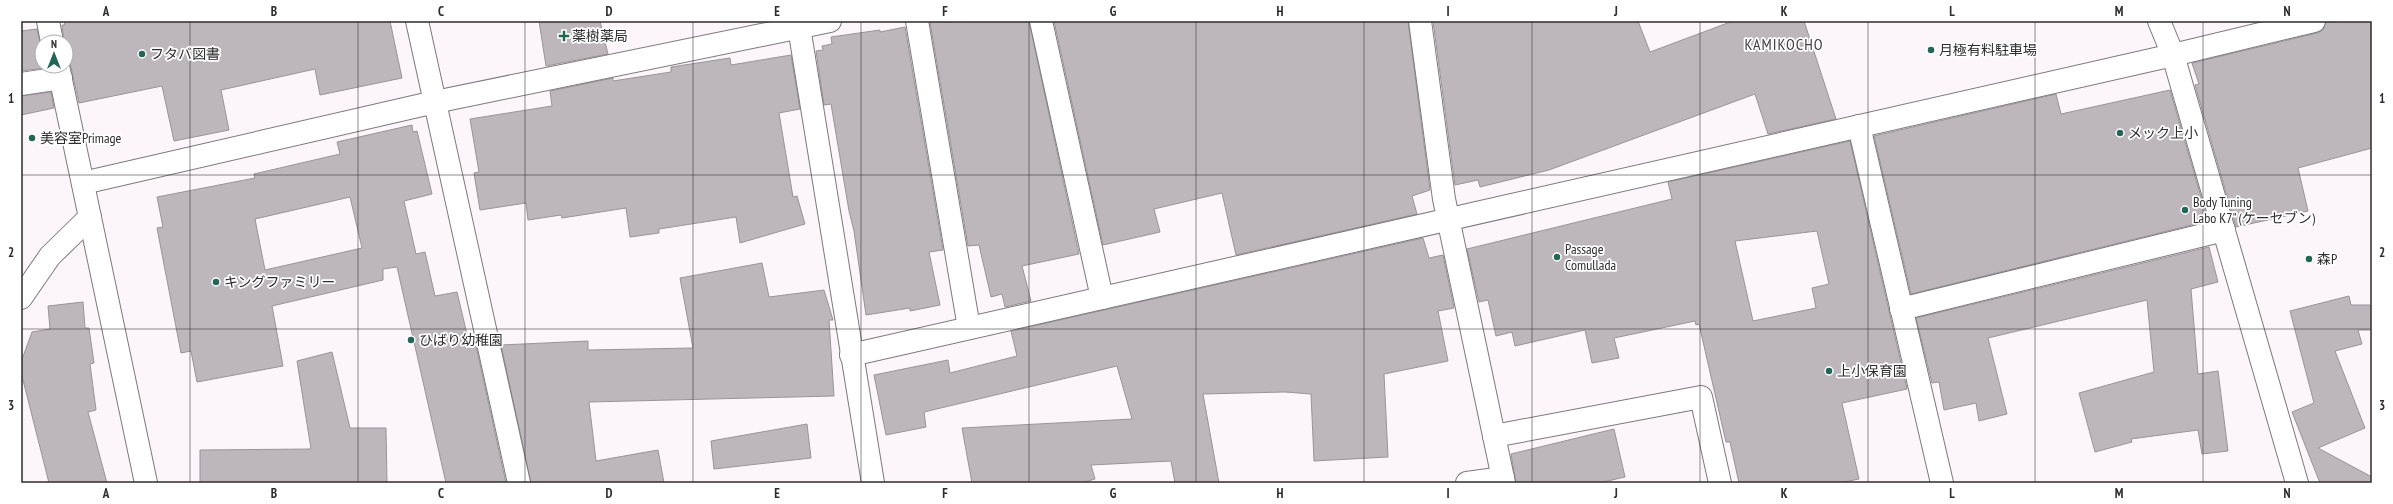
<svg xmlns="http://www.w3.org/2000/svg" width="2393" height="504" font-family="'PT Sans Narrow','Noto Sans JP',sans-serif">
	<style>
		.building { fill: #bdb7bb; stroke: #999498; fill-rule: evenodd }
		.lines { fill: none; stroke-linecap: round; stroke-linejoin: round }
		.minor-casing { stroke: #7e797c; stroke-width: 24 }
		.minor { stroke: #fff; stroke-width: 22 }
		.grid { fill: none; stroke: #2e2c2e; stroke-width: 1; stroke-opacity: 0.55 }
		.poi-dot { fill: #246656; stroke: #fff; stroke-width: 1.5 }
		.labels { text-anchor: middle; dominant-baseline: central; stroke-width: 3.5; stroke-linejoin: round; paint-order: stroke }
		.poi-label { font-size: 14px; fill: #2e2c2e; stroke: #fff; text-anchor: start }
		.quarter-label { font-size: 16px; letter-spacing: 1px; fill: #413d40; stroke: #fff }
		.neatline { fill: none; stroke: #2e2c2e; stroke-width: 1.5 }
		.grid-label { font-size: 13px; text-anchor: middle; font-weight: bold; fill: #2e2c2e }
	</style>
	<rect width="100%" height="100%" fill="#fcf6fb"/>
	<g class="building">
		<path d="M64,21H390L402,78L320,95L315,69L221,90L229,130L174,141L162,86L79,103L70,63L66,57V42H64L62,25H65Z"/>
		<path d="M539,21H600L608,54L546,66Z"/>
		<path d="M1029,21L1079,254L1022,266L1031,301L1005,307L1002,294L991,297L979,245L968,246L930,22Z"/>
		<path d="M1054,21H1408L1430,190L1412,196L1417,214L1236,255L1222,193L1154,209L1160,232L1103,245Z"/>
		<path d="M1433,21H1638L1650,52L1733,21H1804L1836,119L1768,134L1755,94L1549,170L1480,187L1478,180L1455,185Z"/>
		<path d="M2372,21V148L2298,168L2308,211L2236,227L2195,85L2199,84L2192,63L2317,33L2323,30L2326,22Z"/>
		<path d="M905,27L943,250L929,252L940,305L910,311V308L866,315L854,231L849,211L831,104L824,105L816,51L823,50L822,46L832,44L831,37L880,30V32Z"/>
		<path d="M37,29L42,49V66L46,68L21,71V31Z"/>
		<path d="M791,55L800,109L779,113L793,197L797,196L805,224L740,243L736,217L659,229V233L630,237L626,208L562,218L561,215L528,220L526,203L480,210L474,173L479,172L470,119L552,106L550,91L613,78V81L671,72V67L730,58L731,65Z"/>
		<path d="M2170,90L2208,221L1911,294L1874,136L2056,94L2061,114Z"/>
		<path d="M51,92L54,108L21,115V96Z"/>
		<path d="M412,125L413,132L417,131L432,194L404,201L416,254L425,252L435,296L457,292L470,347L476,346L506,483H446L397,267L383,269V280L272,306L283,366L197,382L191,351L181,353L157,228L163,227L157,197L255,178L254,174L340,154L337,142ZM350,197L362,248L265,270L255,219Z"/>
		<path d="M1850,141L1907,389L1842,403L1859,479L1839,483H1739L1730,442H1726L1699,324L1696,325L1695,321L1614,338L1619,358L1592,363L1585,330L1515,346L1512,332L1496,336L1488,300L1479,302L1467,249L1672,199L1668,182ZM1817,231L1829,284L1812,288L1816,308L1753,321L1735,241Z"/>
		<path d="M1423,238L1429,258L1443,255L1454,308L1438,311L1448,361L1384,374L1388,457L1314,461L1311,394L1285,392L1203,394L1219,483H1175L1171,461L1091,465L1095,479L1081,483H972L962,428L1132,419L1117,366L924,412L926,427L886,435L874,375L948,360L950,373L1017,356L1011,331Z"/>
		<path d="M2209,247L2218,282L2191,289L2198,374L2218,371L2228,451L2202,454L2198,430L2131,439L2132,442L2095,452L2079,393L2154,372L2147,300L1988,338L2007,414L1979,421L1976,403L1944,410L1939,382L1932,383L1916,318Z"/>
		<path d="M762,263L769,297L824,290L833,320H829L834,396L589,402L596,461L658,450L664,483H531L501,345L588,341V350L693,348L680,278Z"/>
		<path d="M2349,296L2351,305H2372V330H2358L2362,344L2335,351L2365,428L2318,448L2372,477V483H2320L2292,412L2314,403L2290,311Z"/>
		<path d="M83,302L85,328H89L94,363L90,364L96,410L88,412L107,483H49L21,372V362L32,332L50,329L48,306Z"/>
		<path d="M332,352L350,428H386L387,483H200V450L311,449L297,361Z"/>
		<path d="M807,424L811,458L714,469L711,441Z"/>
		<path d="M1614,429L1625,477L1599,483H1516L1511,454Z"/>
	</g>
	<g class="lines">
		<defs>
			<g id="minor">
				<path d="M48,21L52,42"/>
				<path d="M417,21L519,483"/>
				<path d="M798,21L873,483"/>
				<path d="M917,21L969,328"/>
				<path d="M1041,21L1102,298"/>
				<path d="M1420,21L1444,199L1504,483"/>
				<path d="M2159,21L2173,55L2297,483"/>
				<path d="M58,66L146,483"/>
				<path d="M21,84L61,78"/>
				<path d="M1859,126L1942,483"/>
				<path d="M83,183L435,102L830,21"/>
				<path d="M21,298L50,256L90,217"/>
				<path d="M1901,309L2224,230"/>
				<path d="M851,355L2173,55L2314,21"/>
				<path d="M1494,436L1701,397L1720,483"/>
				<path d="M1467,483L1503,478"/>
			</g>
		</defs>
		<use href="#minor" class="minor-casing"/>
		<use href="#minor" class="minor"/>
	</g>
	<path class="grid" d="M190,21V483M358,21V483M525,21V483M693,21V483M861,21V483M1029,21V483M1196,21V483M1364,21V483M1532,21V483M1700,21V483M1868,21V483M2035,21V483M2203,21V483M21,175H2372M21,329H2372"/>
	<g class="poi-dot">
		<path d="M562 30h4v4h4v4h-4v4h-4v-4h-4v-4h4z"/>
		<circle cx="1931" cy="50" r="4"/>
		<circle cx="142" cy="54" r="4"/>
		<circle cx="2120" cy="133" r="4"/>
		<circle cx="32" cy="138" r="4"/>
		<circle cx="2185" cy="210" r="4"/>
		<circle cx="1557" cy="257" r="4"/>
		<circle cx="2309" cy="259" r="4"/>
		<circle cx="216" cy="282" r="4"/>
		<circle cx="411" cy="340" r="4"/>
		<circle cx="1829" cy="371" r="4"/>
	</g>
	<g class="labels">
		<g class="poi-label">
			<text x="572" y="36">薬樹薬局</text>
			<text x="1939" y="50">月極有料駐車場</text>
			<text x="150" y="54">フタバ図書</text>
			<text x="2128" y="133">メック上小</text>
			<text x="40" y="138">美容室Primage</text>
			<text x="2193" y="202">Body Tuning<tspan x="2193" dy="16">Labo K7" (ケーセブン)</tspan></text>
			<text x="1565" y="249">Passage<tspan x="1565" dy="16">Comullada</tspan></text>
			<text x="2317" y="259">森P</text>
			<text x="224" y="282">キングファミリー</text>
			<text x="419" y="340">ひばり幼稚園</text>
			<text x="1837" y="371">上小保育園</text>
		</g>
		<g class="quarter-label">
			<text x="1784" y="44">KAMIKOCHO</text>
		</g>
	</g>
	<rect width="2393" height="504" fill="none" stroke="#ffffff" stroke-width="44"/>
	<g transform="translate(54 54)"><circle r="19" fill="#ffffff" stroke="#ababab"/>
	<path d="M0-3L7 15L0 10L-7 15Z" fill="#246656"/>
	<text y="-6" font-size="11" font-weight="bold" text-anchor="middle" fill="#2e2c2e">N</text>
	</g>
	<rect x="22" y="22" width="2349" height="460" class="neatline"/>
	<g class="grid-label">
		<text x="106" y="16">A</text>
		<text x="274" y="16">B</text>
		<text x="441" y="16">C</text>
		<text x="609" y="16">D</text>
		<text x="777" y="16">E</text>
		<text x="945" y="16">F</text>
		<text x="1113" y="16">G</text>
		<text x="1280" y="16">H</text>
		<text x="1448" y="16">I</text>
		<text x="1616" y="16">J</text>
		<text x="1784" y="16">K</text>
		<text x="1952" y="16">L</text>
		<text x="2119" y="16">M</text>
		<text x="2287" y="16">N</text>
		<text x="11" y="103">1</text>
		<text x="2382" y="103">1</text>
		<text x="11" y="257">2</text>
		<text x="2382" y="257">2</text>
		<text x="11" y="410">3</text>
		<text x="2382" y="410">3</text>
		<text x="106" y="498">A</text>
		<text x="274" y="498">B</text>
		<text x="441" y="498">C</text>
		<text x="609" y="498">D</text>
		<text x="777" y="498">E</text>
		<text x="945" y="498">F</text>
		<text x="1113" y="498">G</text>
		<text x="1280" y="498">H</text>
		<text x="1448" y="498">I</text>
		<text x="1616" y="498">J</text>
		<text x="1784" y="498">K</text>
		<text x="1952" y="498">L</text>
		<text x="2119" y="498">M</text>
		<text x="2287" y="498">N</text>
	</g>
</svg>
